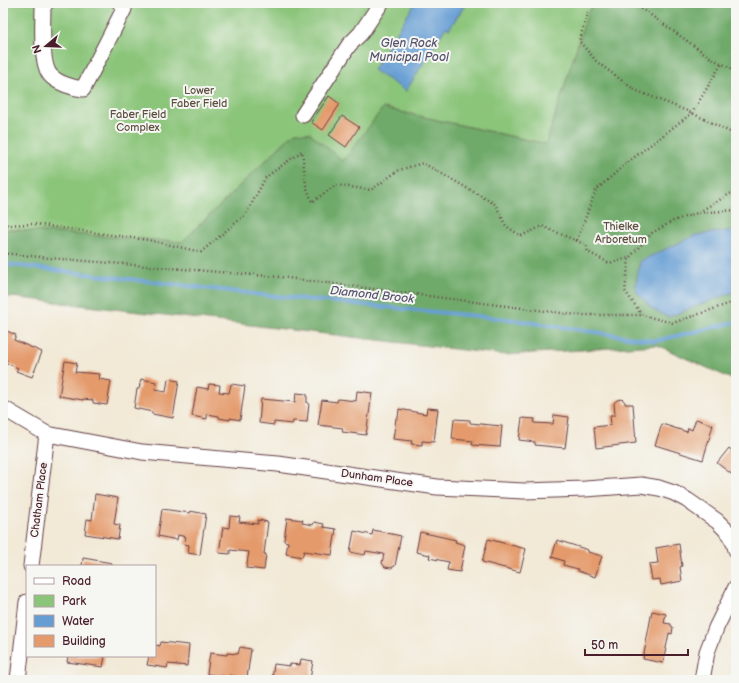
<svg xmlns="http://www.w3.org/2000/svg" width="739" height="683" font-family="'Balsamiq Sans',sans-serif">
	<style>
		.green { fill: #8bc57a; stroke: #6a7252 }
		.forest { fill: #70aa6a; stroke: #5d644a }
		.water { fill: #669ed4; stroke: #585e80 }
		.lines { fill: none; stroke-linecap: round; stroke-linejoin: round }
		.stream { stroke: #669ed4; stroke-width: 4 }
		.building { fill: #e49a6a }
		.minor-casing { stroke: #633d45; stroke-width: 17 }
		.path { stroke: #633d45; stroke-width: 2.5; stroke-dasharray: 1 3; stroke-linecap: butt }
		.minor { stroke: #fff; stroke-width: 15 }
		.labels { text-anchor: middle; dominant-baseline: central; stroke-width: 4; stroke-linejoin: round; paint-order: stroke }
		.park-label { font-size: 11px; fill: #5e5143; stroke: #f6f6f2 }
		.street-label { font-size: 11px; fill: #4a1f2b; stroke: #f6f6f2 }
		.water-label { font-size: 12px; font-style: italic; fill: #55526f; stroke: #f6f6f2 }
	</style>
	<rect width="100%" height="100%" fill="#f6f6f2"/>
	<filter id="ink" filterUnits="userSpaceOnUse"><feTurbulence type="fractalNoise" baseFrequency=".025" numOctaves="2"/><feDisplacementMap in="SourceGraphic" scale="8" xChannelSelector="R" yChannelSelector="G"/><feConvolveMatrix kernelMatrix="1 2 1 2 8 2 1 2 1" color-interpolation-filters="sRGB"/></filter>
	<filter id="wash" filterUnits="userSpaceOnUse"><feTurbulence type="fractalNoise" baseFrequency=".012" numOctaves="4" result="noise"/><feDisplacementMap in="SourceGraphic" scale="16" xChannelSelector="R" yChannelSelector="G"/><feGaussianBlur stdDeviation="0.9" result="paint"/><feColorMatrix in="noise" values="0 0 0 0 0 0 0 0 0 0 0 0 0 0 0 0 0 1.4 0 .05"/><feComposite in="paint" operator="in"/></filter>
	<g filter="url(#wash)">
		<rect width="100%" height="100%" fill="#f2e9d6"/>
		<path class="green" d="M3,3H596L588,12L546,144L383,108L343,162L310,133L295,132L182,242L3,229Z"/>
		<path class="forest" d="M596,3H736V381L657,345L505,355L3,296V229L182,242L295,132L310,133L343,161L383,108L546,144L588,12Z"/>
		<g class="water">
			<path d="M415,3H462L465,5L449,29L446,27L406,91L373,70Z"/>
			<path d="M736,230V291L668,317L652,309L635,290L640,261L696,235Z"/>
		</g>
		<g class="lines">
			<path class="stream" d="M3,264L263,295L507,319L655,341L736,322"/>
		</g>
		<g id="blocks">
			<g class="building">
				<path d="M329,96L340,104L323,130L311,122Z"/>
				<path d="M342,116L359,127L346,147L329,135Z"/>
				<path d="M7,331L16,335L14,340L42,352L32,377L16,371L18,368L6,363L7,360L3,358V336L4,337Z"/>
				<path d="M65,361L77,363L75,372L100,374L99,379L111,381L107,405L93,403V400L83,399V400L59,396Z"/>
				<path d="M141,379L156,382L155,390L166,392L168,379L179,381L173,418L152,414V412L134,408L137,389H139Z"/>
				<path d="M209,384L220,385L219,392L229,393L231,384L245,386L240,420L230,418V420L219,418V416L207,414V419L192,416L197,387L208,389Z"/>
				<path d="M357,391L372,393L366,435L342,432L343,428L318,425L322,400L337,402L338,399L356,401Z"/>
				<path d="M296,393L307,394V403H309L307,422L293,421L292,424L274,422V425L259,423L261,399L295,402Z"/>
				<path d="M622,399L625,402V404H633L636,443L596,448L594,427L611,425L610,415H615L614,403L617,400Z"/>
				<path d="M427,408L438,409L434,442L422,441V445L411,444L412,441L393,439L396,418H398L399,409L426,414Z"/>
				<path d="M554,415L569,417L565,448L535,445V442L519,440L522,418L535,419L534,423L553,424Z"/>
				<path d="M454,419L470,420V423L502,426L500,447L472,445L473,441L452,439Z"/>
				<path d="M696,419L713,425L703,460L655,445L662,424L687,432L688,428L692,430Z"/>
				<path d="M729,448L736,454V479L733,477L734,476L717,463Z"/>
				<path d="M95,494L118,498L114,524L120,525L118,539L85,534L87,519L92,520Z"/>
				<path d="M162,509L190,513V511L206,514L200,555L188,553L189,545L184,544L186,537L178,535L177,540L158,536Z"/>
				<path d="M230,516L240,517L239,522L258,524V520L268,522L264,554H266L264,570L246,568L249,552L230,550V554L219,553L223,527L229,528Z"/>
				<path d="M287,518L303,520L302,523L313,525L314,522L324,524L323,527L336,529L332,555L304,551L302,557L286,554L288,542L284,541Z"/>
				<path d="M373,530L401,536L395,566L391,568L385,567L382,563L384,554L366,551L365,555L350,552L354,531L372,535Z"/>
				<path d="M420,532L456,540L455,542L465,545L460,572L447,570L449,562L429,558L430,555L416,552Z"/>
				<path d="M488,539L526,549L520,572L482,562Z"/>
				<path d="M557,540L588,550V552L602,556L595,577L578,571V569L563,565L564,561L552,557Z"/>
				<path d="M679,544L682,566L680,567L682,581L661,585L660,579L652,580L649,564L658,563L656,548Z"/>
				<path d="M83,558L112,563L111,566H82Z"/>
				<path d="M652,611L666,614L664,623L671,624V626L673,627L672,634L669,633L663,663L643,659Z"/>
				<path d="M161,642L189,645L187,666L168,664L167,668L147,665L149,656H155V645L160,646Z"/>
				<path d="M240,647L251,649L247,678L229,675V677L207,674L210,653L227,655V653L238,654Z"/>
				<path d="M68,656H105L103,667L67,662Z"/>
				<path d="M301,659L313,661L310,680H272L274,664L290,666V664L300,665Z"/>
			</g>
		</g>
	</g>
	<g filter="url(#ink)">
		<use href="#blocks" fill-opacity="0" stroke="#633d45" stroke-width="1"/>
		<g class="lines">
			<defs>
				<g id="minor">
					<path d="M46,3L43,7C43,23 40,65 51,76C58,83 73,88 83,89L124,9V6L120,3"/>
					<path d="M303,115L349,45L361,33L381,3"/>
					<path d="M3,408L47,434L142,452L278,464L437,487L524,491L585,489L641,485L659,488L674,493L687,500L717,521L727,531L734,543L736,550"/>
					<path d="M31,566L47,434"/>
					<path d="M18,680L27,602"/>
					<path d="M702,680L707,652L716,628L736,587"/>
				</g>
			</defs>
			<use href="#minor" class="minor-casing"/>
			<g class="path">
				<path d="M630,3L645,11L711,58L736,71"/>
				<path d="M588,12L579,41L597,62L635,90L692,113L736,135"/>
				<path d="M736,210L697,213L673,221L652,233L629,258L625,291L642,315L673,323L728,304L736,302"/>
				<path d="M699,212L733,192L736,188"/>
				<path d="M3,225L34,224L148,240L201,252L246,214L266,177L302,151L306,185L312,202L336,185L371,190L399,170L423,163L495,204L506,226L521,236L542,226L586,245L588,252L609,263L629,258"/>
				<path d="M577,240L596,190L628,162L692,113L722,63"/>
				<path d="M3,253L50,258L280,277L577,315H642"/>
			</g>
			<use href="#minor" class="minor"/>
		</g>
	</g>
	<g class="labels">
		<g class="park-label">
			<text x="199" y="90">Lower<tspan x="199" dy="13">Faber Field</tspan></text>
			<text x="138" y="114">Faber Field<tspan x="138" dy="13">Complex</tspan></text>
			<text x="621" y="226">Thielke<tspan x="621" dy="13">Arboretum</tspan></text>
		</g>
		<g class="street-label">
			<text transform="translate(377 478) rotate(8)">Dunham Place</text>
			<text transform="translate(39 500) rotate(-83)">Chatham Place</text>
		</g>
		<g class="water-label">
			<text x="409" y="43">Glen Rock<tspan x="409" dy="14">Municipal Pool</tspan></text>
			<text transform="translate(372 295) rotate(6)">Diamond Brook</text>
		</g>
	</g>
	<rect width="739" height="683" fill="none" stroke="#f6f6f2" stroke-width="16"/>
	<rect x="26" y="565" width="130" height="92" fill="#f6f6f2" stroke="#b1a0a2"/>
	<rect x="34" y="578" width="20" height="6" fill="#ffffff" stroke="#b1a0a2"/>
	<text x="62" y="585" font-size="12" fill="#4a1f2b">Road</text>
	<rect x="34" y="595" width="20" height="12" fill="#8bc57a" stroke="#b1a0a2"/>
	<text x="62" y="605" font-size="12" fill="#4a1f2b">Park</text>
	<rect x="34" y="615" width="20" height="12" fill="#669ed4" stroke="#b1a0a2"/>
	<text x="62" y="625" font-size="12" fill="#4a1f2b">Water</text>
	<rect x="34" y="635" width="20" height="12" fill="#e49a6a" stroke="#b1a0a2"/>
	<text x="62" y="645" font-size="12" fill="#4a1f2b">Building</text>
	<g transform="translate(46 46) rotate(251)" stroke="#f6f6f2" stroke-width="3" paint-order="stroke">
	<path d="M0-3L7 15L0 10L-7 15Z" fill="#4a1f2b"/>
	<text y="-6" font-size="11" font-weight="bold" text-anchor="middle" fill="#4a1f2b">N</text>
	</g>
	<path d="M585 649v6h103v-6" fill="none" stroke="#4a1f2b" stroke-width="2"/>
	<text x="591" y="649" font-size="12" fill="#4a1f2b" stroke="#f6f6f2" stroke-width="3" paint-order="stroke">50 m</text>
</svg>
